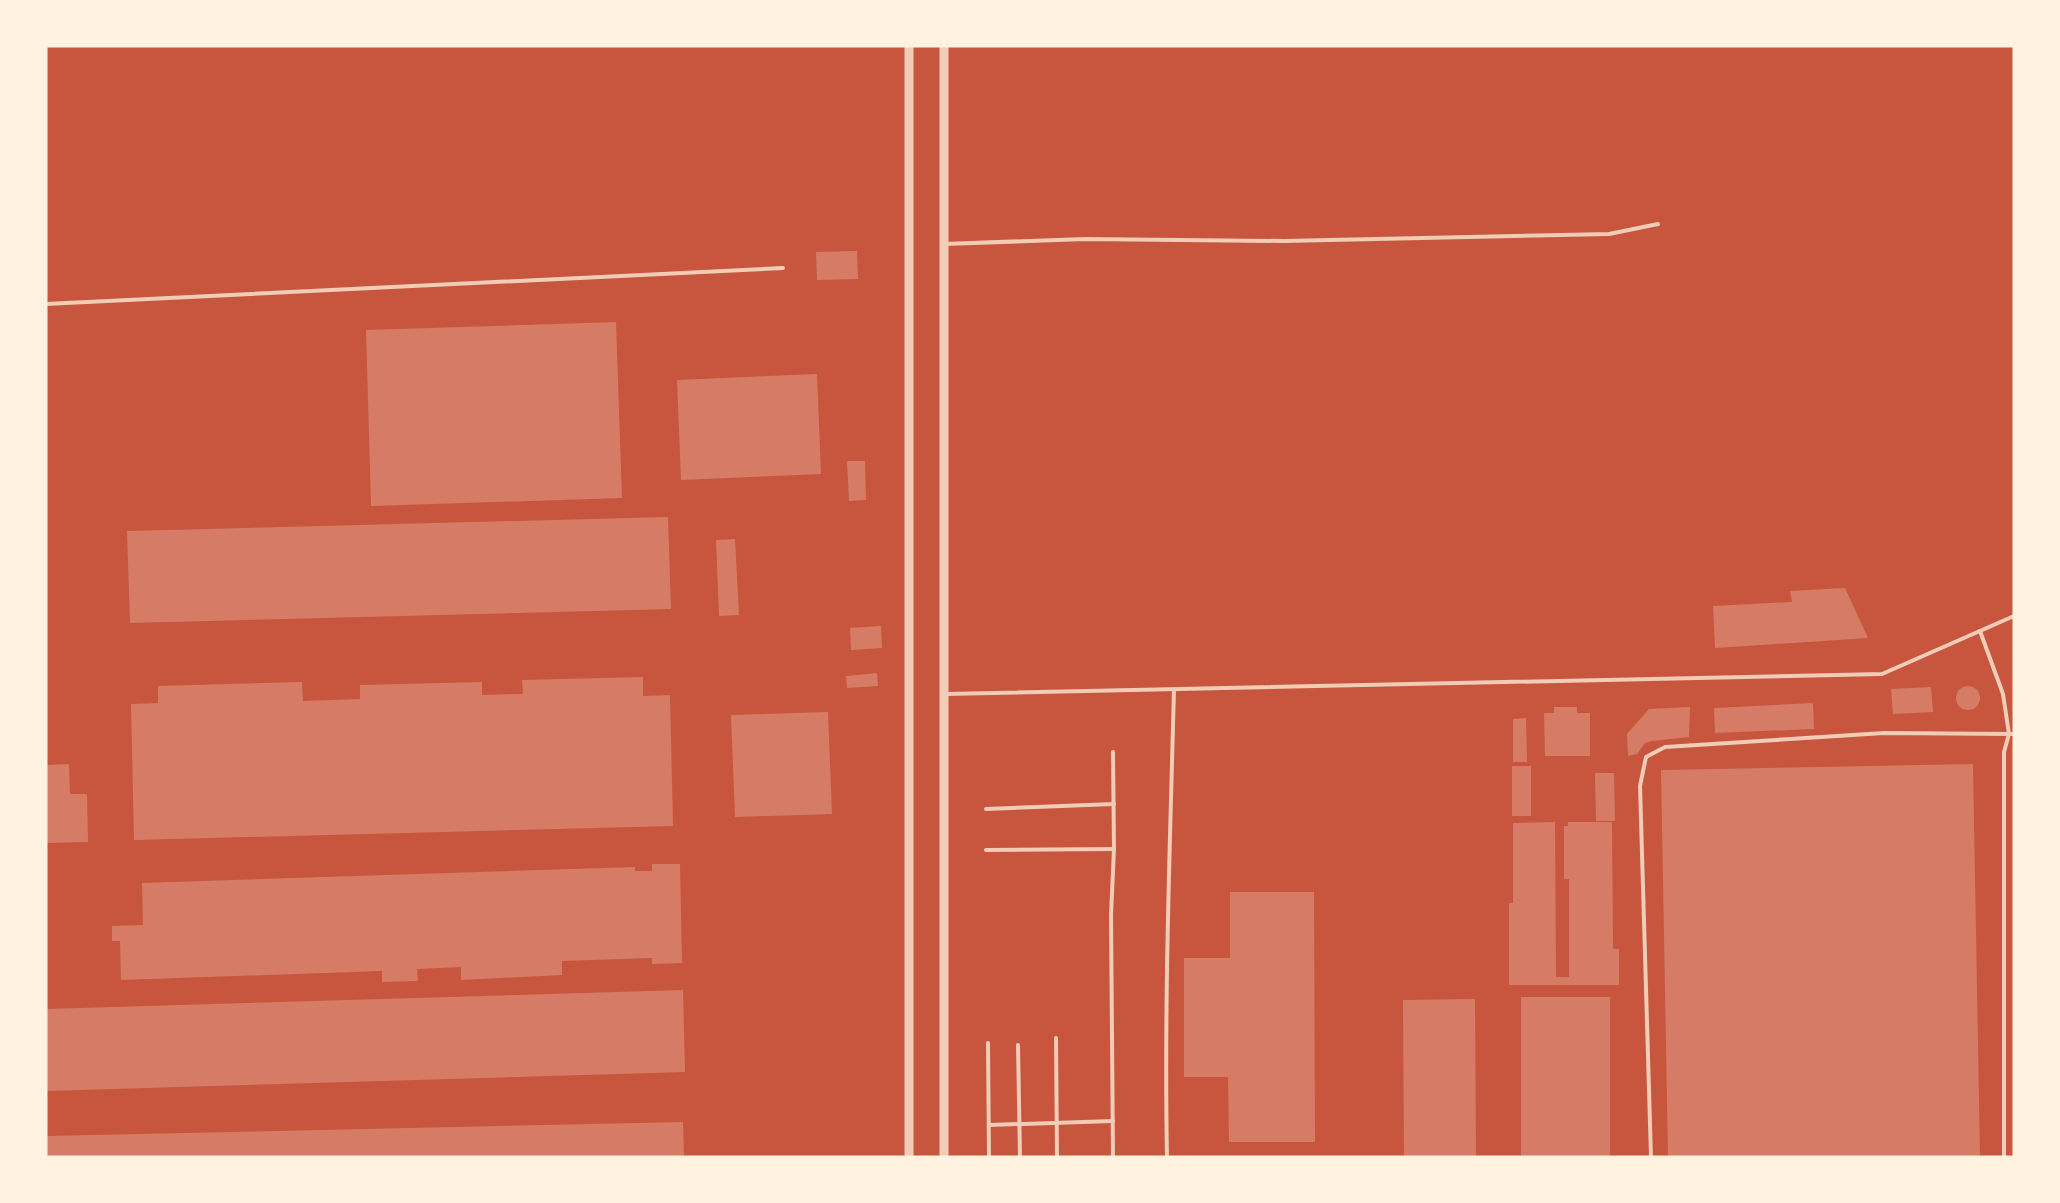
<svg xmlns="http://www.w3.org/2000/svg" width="2060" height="1203" font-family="'Space Grotesk',sans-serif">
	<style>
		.building { fill: #d67c66 }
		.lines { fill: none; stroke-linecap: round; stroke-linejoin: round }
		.service { stroke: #f1ccb7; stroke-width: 4 }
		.tertiary { stroke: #f1ccb7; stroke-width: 9 }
	</style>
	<rect width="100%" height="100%" fill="#c8553d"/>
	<g class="building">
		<path d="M857,251L858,279L817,280L816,252Z"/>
		<path d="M616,322L622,498L371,506L366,330Z"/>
		<path d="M817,374L821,474L681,480L677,380Z"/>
		<path d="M847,461H865L866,500L849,501Z"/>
		<path d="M668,517L671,609L130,623L127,531Z"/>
		<path d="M735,539L739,615L719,616L716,540Z"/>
		<path d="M1845,588L1868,638L1715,648L1713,606L1792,602L1790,591Z"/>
		<path d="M881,626L882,648L851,650L850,628Z"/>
		<path d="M877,673L878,686L847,688L846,676Z"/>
		<path d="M643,677V696L670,695L673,826L134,840L131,704L158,703V686L302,682L303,701L360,699V685L482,682V695L523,694L522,680Z"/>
		<circle cx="1968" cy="698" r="12"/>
		<path d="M1931,687L1933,712L1893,714L1891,689Z"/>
		<path d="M1813,703L1814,729L1715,733L1714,708Z"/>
		<path d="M1554,707H1577V713H1590V756H1545L1544,713H1554Z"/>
		<path d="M1690,707L1689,737L1652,741L1645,743L1637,754L1628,756L1627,734L1649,709Z"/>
		<path d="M828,712L832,814L735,817L731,715Z"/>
		<path d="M1526,718L1527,762H1513V719Z"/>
		<path d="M69,764L70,794H87L88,842L46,843V765Z"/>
		<path d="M1973,764L1980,1157H1668L1661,770Z"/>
		<rect x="1512" y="766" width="19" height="50"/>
		<path d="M1595,773H1614L1615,821H1596Z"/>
		<path d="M1555,822L1556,977H1569V879H1564V826H1568V822H1612L1613,949H1619V985H1509V903H1513V823Z"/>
		<path d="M652,864H680L682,963L652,964V958L562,961V975L461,980V967L417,969L418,981L382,982V971L121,980L120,941H112V926L143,925L142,883L635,867V871H652Z"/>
		<path d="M1230,892H1314L1315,1142H1229L1228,1077H1184V958H1230Z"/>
		<path d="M683,990L685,1072L46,1091V1009Z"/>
		<rect x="1521" y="997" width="89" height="160"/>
		<path d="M1475,999L1476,1157H1404L1403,1000Z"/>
		<path d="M683,1122L684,1157H46V1136Z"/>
	</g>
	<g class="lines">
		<g class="service">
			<path d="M944,244L1085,239L1284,241L1609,234L1658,224"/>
			<path d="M46,304L783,268"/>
			<path d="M1980,631L2003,694L2009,734L2004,752V1157"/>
			<path d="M944,694L1882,674L2014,616"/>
			<path d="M986,809L1114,804"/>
			<path d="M986,850L1114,849"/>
			<path d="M1056,1038L1057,1157"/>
			<path d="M988,1043L989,1157"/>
			<path d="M1018,1045L1020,1157"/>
			<path d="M989,1125L1113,1121"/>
			<path d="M1113,1157L1111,915L1114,849L1113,752"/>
			<path d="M1167,1157C1164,1001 1170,845 1174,689"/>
			<path d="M1651,1157L1640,786L1646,757L1665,747L1884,733L2014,734"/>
		</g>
		<g class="tertiary">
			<path d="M944,46V1157"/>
			<path d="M909,1157V46"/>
		</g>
	</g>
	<rect width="2060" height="1203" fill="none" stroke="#fff3e0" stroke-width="95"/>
</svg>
